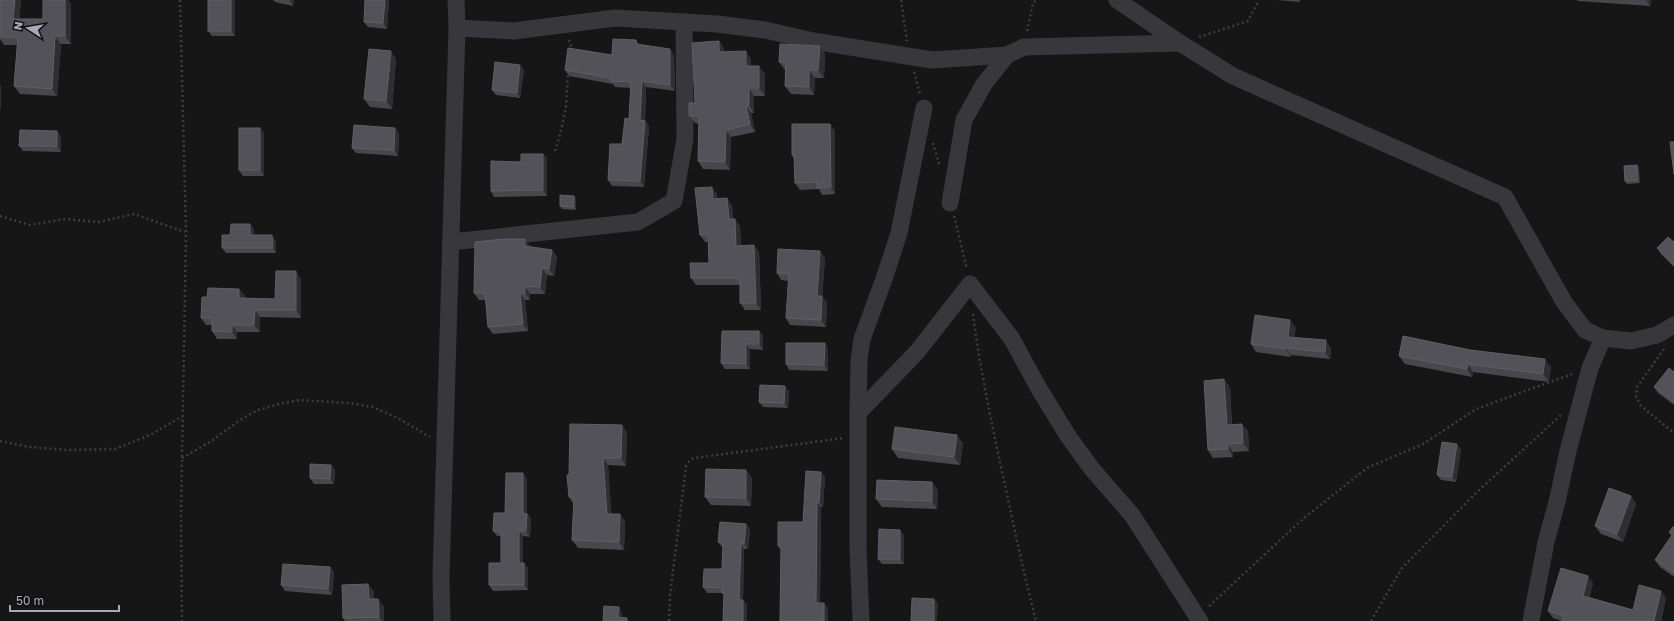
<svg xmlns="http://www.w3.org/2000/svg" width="1674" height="621" font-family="'Golos Text',sans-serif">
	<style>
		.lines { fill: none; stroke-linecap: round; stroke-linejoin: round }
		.path { stroke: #3d3e43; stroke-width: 2.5; stroke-dasharray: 2 3; stroke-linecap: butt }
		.minor { stroke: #37373c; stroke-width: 17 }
		.wall { fill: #47474c }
		.shaded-wall { fill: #2f2f32 }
		.building { fill: #525258; stroke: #5f6066 }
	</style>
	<rect width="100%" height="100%" fill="#161617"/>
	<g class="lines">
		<g class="path">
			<path d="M180,0L186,232L181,515L182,621"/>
			<path d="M901,0L907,41"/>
			<path d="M1027,31L1033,3L1036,0"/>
			<path d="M1199,37L1248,21L1259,0"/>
			<path d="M569,40L571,45L570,50"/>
			<path d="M914,72L920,94"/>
			<path d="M933,143L940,167"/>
			<path d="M555,151L561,131L566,107L568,71"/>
			<path d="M0,216L30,225L65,219L99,222L134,214L185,232"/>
			<path d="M954,216L967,269"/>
			<path d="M973,314C979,362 989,410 999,458C1011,512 1022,567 1036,621"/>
			<path d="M1664,349L1637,387L1636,396L1641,406L1674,433"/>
			<path d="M0,441L30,447L67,450L115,449L150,435L183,416"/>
			<path d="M182,458L210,442L243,418L258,410L279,404L299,400L349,403L373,407L398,418L430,437"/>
			<path d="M1209,606L1304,518L1367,468L1423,444L1476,409L1572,374"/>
			<path d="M669,621L670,595L686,466L690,460L694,458L844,438"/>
			<path d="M1371,621L1402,568L1478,491L1561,415"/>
		</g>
		<g class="minor">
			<path d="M1117,0L1180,43L1233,76L1505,197L1564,302L1585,330L1603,338L1631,341L1657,335L1674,325"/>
			<path d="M457,28L514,31L615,18L717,24L765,30L813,41L932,60L1007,55"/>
			<path d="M950,203L964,120L984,84L1007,55L1024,47L1180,43"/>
			<path d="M451,242L638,222L674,201L685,139L684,22"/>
			<path d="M858,413L859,360L862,339L884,279L899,233L924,108"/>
			<path d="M442,621L441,577L457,28L456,0"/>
			<path d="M861,621L858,548V413L917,352L970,284L1012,339L1038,387L1068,436L1092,469L1132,515L1200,621"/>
			<path d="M1531,621L1546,542L1557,502L1568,451L1590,368L1603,338"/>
		</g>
	</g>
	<g class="wall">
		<path d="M0,0H21L19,19H43V0H68L71,4V44H61L57,96L20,94L14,86L17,45H4L0,39Z"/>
		<path d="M208,0H235V36H212L208,31Z"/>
		<path d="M273,0H294L293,6L275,2Z"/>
		<path d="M389,0L387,29L368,27L364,22Z"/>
		<path d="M1277,0H1300V2Z"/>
		<path d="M1577,0H1651L1650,6L1578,1Z"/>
		<path d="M636,40L639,45L674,55L675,91L646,87L645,120L649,127L644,187L612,186L608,180L622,144L629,119L631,88L615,87L613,84L569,76L565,70L612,55Z"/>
		<path d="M719,41L724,49V52L751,59V66L765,74V96H754V113H751L755,132L731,137L730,170L703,169L698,161L699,124L695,123L689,116Z"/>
		<path d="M820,46L825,54L824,78H815L814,95L791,94L785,86L786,70H785L779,62Z"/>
		<path d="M396,59L392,109L370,107L364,99Z"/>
		<path d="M524,70L520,98L496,95L492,90Z"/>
		<path d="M830,124L835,131V194L822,195L819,189L800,190L795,183L794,159L792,155Z"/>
		<path d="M260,128L264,133V176H243L239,170Z"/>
		<path d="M395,128L399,133L398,156L356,153L352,148Z"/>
		<path d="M57,131L61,137V152L23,151L19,146Z"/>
		<path d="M543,154L547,159V196L494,197L491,191Z"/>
		<path d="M1637,165L1639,168L1640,183L1627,184L1625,181Z"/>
		<path d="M717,194V199L732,205L733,219L740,226L741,246L759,252L761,310H745L740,303V285H696L691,278L709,263L708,242H705L700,235Z"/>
		<path d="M574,196L576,199V210L562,209L560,206Z"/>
		<path d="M250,224L254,230V235L276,241V253H226L222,248L230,235Z"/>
		<path d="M1674,242V267L1661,254L1657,248Z"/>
		<path d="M530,246V247L552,250L557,257L554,276L547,275L545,294H530V300H525L528,331L493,334L488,327L486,300H479L474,293Z"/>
		<path d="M825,258L822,296L827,303L826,327L790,325L786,318L788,281L781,280L777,273Z"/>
		<path d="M301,279V318L260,317V332H237V339H217L212,331V325H206L201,318L207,297L239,289L245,296L244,298L275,299Z"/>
		<path d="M1296,328L1294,337L1331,348L1330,359L1291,355V357L1256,352L1251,344Z"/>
		<path d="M759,331L763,336V350L750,349V369H725L721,363Z"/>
		<path d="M825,343L828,349V371L789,370L786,364Z"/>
		<path d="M1399,356L1551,367L1549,382L1473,372L1472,377L1405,364Z"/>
		<path d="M1674,372V405L1658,393L1654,387Z"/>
		<path d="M1230,387L1232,424L1248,431L1249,451L1233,452V457L1213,458L1208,450Z"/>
		<path d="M789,391L788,408L763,407L759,402Z"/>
		<path d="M622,425L627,433L626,466L608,465L611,514H620L625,522L624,550L578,548L572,540L574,505L569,497V475Z"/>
		<path d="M963,443L960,465L898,458L892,449Z"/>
		<path d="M1461,449L1456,482L1441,480L1437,475Z"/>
		<path d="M331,465L335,470L334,484H314L310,478Z"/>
		<path d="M746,470L752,478L751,506L711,505L705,497Z"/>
		<path d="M821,472L825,477L823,507H821L820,603L828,608V621H780L781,550L778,546L803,522Z"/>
		<path d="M523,473L527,479V513L531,519L530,537L523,536V563L528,568V590L493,591L489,585L501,563V536H497L493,531L505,513Z"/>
		<path d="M938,490L937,509L882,507L876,499Z"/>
		<path d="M1631,496L1636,504L1623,542L1601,534L1595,526Z"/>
		<path d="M746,524L750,530L748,549H744L743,600L747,605V621H723L724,596L722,593H707L703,587L722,569L723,547H722L718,542Z"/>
		<path d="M1674,526V577L1660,567L1655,560L1672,536L1669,532Z"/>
		<path d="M904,535V564H882L878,559Z"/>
		<path d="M330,567L334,572L332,595L285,591L281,585Z"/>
		<path d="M1593,583L1589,597L1633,610L1666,598L1661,621H1562L1553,618L1548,611Z"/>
		<path d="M368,584L374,592V599H378L384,607V621H345L343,618Z"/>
	</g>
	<g class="shaded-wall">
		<path d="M15,0H21L19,27L13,19Z"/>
		<path d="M65,0H68L71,4V44L65,36Z"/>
		<path d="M231,0H235V36L231,31Z"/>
		<path d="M290,0H294L293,6L290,1Z"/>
		<path d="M385,0H389L387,29L383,23Z"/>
		<path d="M1646,0H1651L1650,6Z"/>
		<path d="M55,36L61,44L57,96L52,89Z"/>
		<path d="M719,41L724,49L725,60L719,52Z"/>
		<path d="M820,46L825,54L824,78L818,70Z"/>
		<path d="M670,49L674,55L675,91L670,85Z"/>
		<path d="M391,51L396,59L392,109L386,101Z"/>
		<path d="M746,51L751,59V74L746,66Z"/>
		<path d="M520,65L524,70L520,98L517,93Z"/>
		<path d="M759,66L765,74V96L759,88Z"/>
		<path d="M809,70L815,78L814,95L809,87Z"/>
		<path d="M642,81L646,87L645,124V121L649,127L644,187L640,181V120Z"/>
		<path d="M0,85L1,86V110L0,109Z"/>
		<path d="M749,88L754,96V113L749,105Z"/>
		<path d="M746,106L751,113L755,132L750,124Z"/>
		<path d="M830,124L835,131V194L831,187Z"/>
		<path d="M260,128L264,133V176L260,170Z"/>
		<path d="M395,128L399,133L398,156L394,150Z"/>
		<path d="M726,130L731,137L730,170L725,162Z"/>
		<path d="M57,131L61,137V152L57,146Z"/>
		<path d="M543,154L547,159V196L543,190Z"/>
		<path d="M1637,165L1639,168L1640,183L1638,180Z"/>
		<path d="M712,187L717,194L718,207L713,199Z"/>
		<path d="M574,196L576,199V210L574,207Z"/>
		<path d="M727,198L732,205L734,226L729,219Z"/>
		<path d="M735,219L740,226L741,253L736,246Z"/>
		<path d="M250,224L254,230V241L250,235Z"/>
		<path d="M272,235L276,241V253L273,248Z"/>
		<path d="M525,239L530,246V254L525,246Z"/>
		<path d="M754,245L759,252L761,310L756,303Z"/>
		<path d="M552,250L557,257L554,276L549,269Z"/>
		<path d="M820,251L825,258L822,302L817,296Z"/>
		<path d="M542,268L547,275L545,294L540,287Z"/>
		<path d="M296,271L301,279V318L296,310Z"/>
		<path d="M525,286L530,294V300L525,293Z"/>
		<path d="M239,289L245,296L244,305L239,298Z"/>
		<path d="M520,293L525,300L528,331L523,324Z"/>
		<path d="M822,296L827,303L826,327L821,320Z"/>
		<path d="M255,310L260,317V332L254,325Z"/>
		<path d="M1290,320L1296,328L1293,344L1288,337Z"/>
		<path d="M232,325L237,332V339L232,332Z"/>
		<path d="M759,331L763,336V350L759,344Z"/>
		<path d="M1326,340L1331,348L1330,359L1325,352Z"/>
		<path d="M825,343L828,349V371L824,365Z"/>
		<path d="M746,344L750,349V369L746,364Z"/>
		<path d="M1286,348L1291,355V357L1286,349Z"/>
		<path d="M1545,359L1551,367L1549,382L1543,374Z"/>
		<path d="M1468,364L1473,372L1472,377L1467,369Z"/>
		<path d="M1224,379L1230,387L1232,432L1227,425Z"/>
		<path d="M785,386L789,391L788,408L784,403Z"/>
		<path d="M1242,424L1248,431L1249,451L1243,443Z"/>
		<path d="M622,425L627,433L626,466L621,458Z"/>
		<path d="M957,435L963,443L960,465L954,457Z"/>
		<path d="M1228,444L1233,452V457L1228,449Z"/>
		<path d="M1457,444L1461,449L1456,482L1452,477Z"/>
		<path d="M603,458L608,465L612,521L607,514Z"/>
		<path d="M331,465L335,470L334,484L330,479Z"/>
		<path d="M746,470L752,478L751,506L746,498Z"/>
		<path d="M821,472L825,477L823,507L819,502Z"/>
		<path d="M523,473L527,479V519L523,513Z"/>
		<path d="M932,482L938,490L937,509L932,501Z"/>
		<path d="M1631,496L1636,504L1623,542L1617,534Z"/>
		<path d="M817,502L821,507L820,608L816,603Z"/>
		<path d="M527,514L531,519L530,537L526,531Z"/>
		<path d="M620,514L625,522L624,550L619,542Z"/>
		<path d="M746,524L750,530L748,549L744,544Z"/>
		<path d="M900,530L904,535V564L900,559Z"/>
		<path d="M519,531L523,536V568L519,563Z"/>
		<path d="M741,543L744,549L743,605L739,600Z"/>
		<path d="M524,563L528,568V590L524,585Z"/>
		<path d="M330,567L334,572L332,595L328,589Z"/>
		<path d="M1588,576L1593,583L1588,603L1583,596Z"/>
		<path d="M368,584L374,592V607L369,599Z"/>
		<path d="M1661,591L1666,598L1661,621H1654Z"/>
		<path d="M378,599L384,607V621H382L379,617Z"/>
		<path d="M934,599L938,604L937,621H934Z"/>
		<path d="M743,600L747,605V621H743Z"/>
		<path d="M824,603L828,608V621H824Z"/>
		<path d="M619,607L622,613V621L618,617Z"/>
	</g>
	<g class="building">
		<path d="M0,0H15L13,19H43V0H65V36H55L52,89L14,86L18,37H0Z"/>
		<rect x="208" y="0" width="23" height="31"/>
		<path d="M365,0H385L383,23L364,22Z"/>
		<path d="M613,39L636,40V44L670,49V85L642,81L640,120L645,121L640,181L608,180L610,144H622L625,118L629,119L631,82L611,81V78L565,70L568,48L612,55Z"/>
		<path d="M719,41V52L746,51V66H759V88H749V105L746,106L750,124L726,130L725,162L698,161L699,116H689V103H695L692,43Z"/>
		<path d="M780,44L820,46L818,70H809V87L785,86L786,62H779Z"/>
		<path d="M369,49L391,51L386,101L364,99Z"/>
		<path d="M495,62L520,65L517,93L492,90Z"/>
		<path d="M792,124H830L831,187L817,188V182L795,183L794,155H792Z"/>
		<path d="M354,125L395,128L394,150L352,148Z"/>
		<rect x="239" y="128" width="21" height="42"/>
		<path d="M20,130L57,131V146H19Z"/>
		<path d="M1670,142H1674V174Z"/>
		<path d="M521,154H543V190L491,191V161L521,162Z"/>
		<path d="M1637,165L1638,180L1625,181L1624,166Z"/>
		<path d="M712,187L713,199L727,198L729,219H735L736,246L754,245L756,303H740V279H736V278H691L690,263H709L708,234L700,235L695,188Z"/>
		<path d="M560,195L574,196V207L560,206Z"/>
		<path d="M231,224H250V235H272L273,248H222V235H230Z"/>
		<path d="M1668,237L1674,242V265L1657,248Z"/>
		<path d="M504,239H525V246L552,250L549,269L542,268L540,287L525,286V293H520L523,324L488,327L485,293H474L475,242Z"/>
		<path d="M778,249L820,251L817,296H822L821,320L786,318L789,274L777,273Z"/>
		<path d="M276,271H296V310H255L254,325H232V332L212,331V318H201L202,297H207L208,288L239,289V298L275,299Z"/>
		<path d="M1255,315L1290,320L1288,337L1326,340L1325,352L1286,348V349L1251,344Z"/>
		<path d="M722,331H759V344H746V364L721,363Z"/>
		<path d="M1403,336L1470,350L1545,359L1543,374L1468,364L1467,369L1399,356Z"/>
		<path d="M786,343H825L824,365L786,364Z"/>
		<path d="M1669,368L1674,372V402L1654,387Z"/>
		<path d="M1224,379L1227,425L1242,424L1243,443L1228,444V449L1208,450L1204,381Z"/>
		<path d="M760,385L785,386L784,403L759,402Z"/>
		<path d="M570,424L622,425L621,458H603L607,514H620L619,542L572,540L574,497H569L567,475H569Z"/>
		<path d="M895,427L957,435L954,457L892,449Z"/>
		<path d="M1442,442L1457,444L1452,477L1437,475Z"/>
		<path d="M310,464L331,465L330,479L310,478Z"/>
		<path d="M706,469L746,470V498L705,497Z"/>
		<path d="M806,471L821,472L819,502H817L816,603H824V621H780L781,546H778V522H803Z"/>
		<path d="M506,473H523V513L527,514L526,531H519V563H524V585H489V563H501V531H493L494,513H505Z"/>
		<path d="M877,480L932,482V501L876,499Z"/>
		<path d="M1609,488L1631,496L1617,534L1595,526Z"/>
		<path d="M720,522L746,524L744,544L741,543L739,600H743V621H723L724,593H722V588L703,587L704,569H722L723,542H718Z"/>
		<path d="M1674,526V573L1655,560L1672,535L1669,532Z"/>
		<path d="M879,529L900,530V559H878Z"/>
		<path d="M283,564L330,567L328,589L281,585Z"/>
		<path d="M1561,568L1588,576L1583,596L1633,610L1639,585L1661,591L1654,621H1562L1564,616L1548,611Z"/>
		<path d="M368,584L369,599H378L379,617L343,618L342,585Z"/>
		<path d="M912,598L934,599V621H911Z"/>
		<path d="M604,606L619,607L618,617L627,618V621H603Z"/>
	</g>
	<g transform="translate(28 28) rotate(282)" stroke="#111112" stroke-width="3" paint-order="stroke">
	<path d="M0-3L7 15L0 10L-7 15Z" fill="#a8abb7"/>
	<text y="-6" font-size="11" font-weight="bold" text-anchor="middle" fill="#a8abb7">N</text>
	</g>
	<path d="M10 605v6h109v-6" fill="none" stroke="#a8abb7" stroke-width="2"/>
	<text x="16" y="605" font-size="12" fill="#a8abb7" stroke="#111112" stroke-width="3" paint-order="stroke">50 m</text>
</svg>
